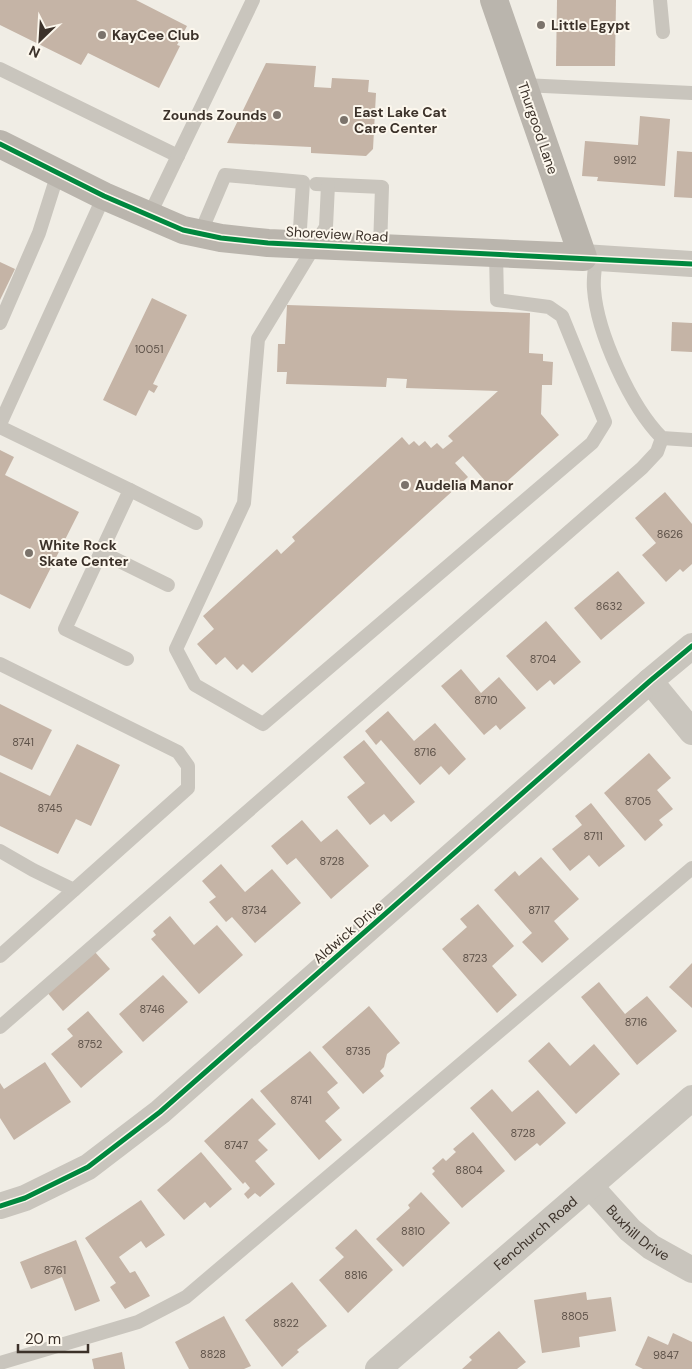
<svg xmlns="http://www.w3.org/2000/svg" width="692" height="1369" font-family="'DM Sans',sans-serif">
	<style>
		.building { fill: #c5b4a6 }
		.lines { fill: none; stroke-linecap: round; stroke-linejoin: round }
		.lane { stroke: #c9c5bd; stroke-width: 14 }
		.street { stroke: #c9c5bd; stroke-width: 26 }
		.secondary { stroke: #bab5ad; stroke-width: 28 }
		.cycleway-casing { stroke: #fcf7ed; stroke-width: 8 }
		.cycleway { stroke: #00873e; stroke-width: 5 }
		.poi-dot { fill: #7b736b; stroke: #fcf7ed; stroke-width: 2 }
		.labels { text-anchor: middle; dominant-baseline: central; stroke-width: 4; stroke-linejoin: round; paint-order: stroke }
		.number-label { font-size: 11px; fill: #5e5249 }
		.poi-label { font-size: 14px; font-weight: bold; fill: #3c322a; stroke: #fcf7ed; text-anchor: start }
		.street-label { font-size: 14px; fill: #3c322a; stroke: #fcf7ed }
	</style>
	<rect width="100%" height="100%" fill="#f0ede5"/>
	<g class="building">
		<path d="M0,0H136L187,26L177,45L180,46L159,88L88,53L81,65L0,25Z"/>
		<path d="M557,0H616L615,66H556Z"/>
		<path d="M266,63L316,66L314,87L331,88L332,78L369,80L368,92L376,93L373,149L366,156L311,153V147L227,143Z"/>
		<path d="M640,116L670,119L665,186L597,181L598,177L582,176L585,141L638,145Z"/>
		<path d="M677,151L692,152V198L674,197Z"/>
		<path d="M0,262L15,269L0,300Z"/>
		<path d="M152,298L187,315L153,384L158,386L154,393L149,390L136,416L103,400Z"/>
		<path d="M287,305L530,313L529,353L543,354V361L553,362L552,385H542L541,414L559,435L495,492L463,456L455,463L468,477L252,673L243,664L237,670L225,657L216,665L197,644L214,629L203,616L277,549L281,554L295,541L292,537L402,437L409,445L414,441L419,446L425,441L431,448L437,443L443,449L453,441L448,436L498,391L406,388L407,379L387,378L386,387L286,384L287,372H277L278,344H285Z"/>
		<path d="M672,322L692,323V352L671,351Z"/>
		<path d="M0,450L14,457L5,475L79,512L30,609L0,594Z"/>
		<path d="M665,492L692,524V564L683,572L680,569L666,582L642,555L656,543L635,518Z"/>
		<path d="M618,571L645,603L601,640L574,608Z"/>
		<path d="M546,621L581,662L554,685L550,680L537,691L506,656Z"/>
		<path d="M461,669L481,693L499,677L526,708L500,730L496,725L484,735L441,686Z"/>
		<path d="M0,704L52,730L32,770L0,755Z"/>
		<path d="M388,711L414,741L435,723L466,759L449,775L441,766L420,785L381,740L376,745L365,731Z"/>
		<path d="M364,740L415,802L391,822L384,814L370,825L347,797L365,783L343,757Z"/>
		<path d="M77,744L120,765L91,826L76,819L58,854L0,826V772L50,796Z"/>
		<path d="M649,753L671,778L657,790L673,809L659,820L663,825L645,841L604,793Z"/>
		<path d="M591,803L625,846L599,867L589,855L570,871L552,849L582,825L575,816Z"/>
		<path d="M302,820L321,842L337,829L369,866L331,899L296,858L287,865L271,846Z"/>
		<path d="M541,857L579,899L554,921L569,939L542,963L522,942L532,933L494,890L515,871L519,876Z"/>
		<path d="M221,864L245,892L272,869L301,903L255,943L232,917L226,922L209,902L216,897L202,881Z"/>
		<path d="M478,904L514,946L492,966L517,995L497,1013L442,949L467,927L460,919Z"/>
		<path d="M170,916L194,945L217,925L243,955L199,994L151,939L156,935L153,931Z"/>
		<path d="M94,951L110,969L63,1011L46,991Z"/>
		<path d="M692,963V1008L669,987Z"/>
		<path d="M163,975L188,1002L143,1042L119,1014Z"/>
		<path d="M599,982L625,1014L647,996L677,1031L637,1065L581,997Z"/>
		<path d="M369,1006L400,1043L387,1054L384,1067L380,1071L384,1076L363,1094L322,1047Z"/>
		<path d="M88,1011L123,1052L81,1088L51,1054L73,1036L67,1029Z"/>
		<path d="M549,1042L570,1066L594,1044L620,1074L576,1114L528,1061Z"/>
		<path d="M310,1051L338,1083L327,1092L340,1108L325,1121L342,1140L319,1160L260,1091Z"/>
		<path d="M45,1062L71,1102L14,1140L0,1118V1083L4,1089Z"/>
		<path d="M492,1089L512,1112L538,1090L566,1123L540,1146L537,1143L515,1161L470,1108Z"/>
		<path d="M252,1098L276,1124L258,1140L268,1150L255,1161L275,1184L260,1197L255,1193L248,1199L244,1194L250,1188L245,1182L243,1184L204,1141Z"/>
		<path d="M473,1132L505,1171L462,1208L432,1174L435,1171L432,1168L443,1158L446,1161L456,1152L453,1149Z"/>
		<path d="M201,1152L232,1189L210,1208L205,1202L184,1220L157,1190Z"/>
		<path d="M421,1192L450,1223L403,1267L376,1239L410,1208L408,1205Z"/>
		<path d="M141,1200L165,1235L146,1248L141,1241L119,1257L130,1273L135,1271L150,1296L125,1309L110,1287L116,1283L85,1238Z"/>
		<path d="M356,1229L393,1270L348,1313L319,1280L344,1257L335,1248Z"/>
		<path d="M76,1240L100,1301L75,1311L62,1277L31,1289L20,1262Z"/>
		<path d="M292,1282L327,1326L297,1350L299,1352L282,1367L245,1320Z"/>
		<path d="M586,1292L587,1300L611,1297L616,1331L579,1337L580,1347L542,1353L534,1300Z"/>
		<path d="M224,1316L251,1366L244,1369H189L175,1342Z"/>
		<path d="M499,1331L526,1362L517,1369H462L472,1360L469,1357Z"/>
		<path d="M673,1333L692,1342V1369H643L635,1365L648,1336L668,1345Z"/>
		<path d="M122,1352L125,1369H94L92,1359Z"/>
	</g>
	<g class="lines">
		<g class="lane">
			<path d="M660,0L663,32"/>
			<path d="M0,69L178,156"/>
			<path d="M523,85L692,93"/>
			<path d="M316,184L382,187L380,248"/>
			<path d="M328,185L326,227L258,339L244,503L176,649L195,685L263,724L592,443L605,422L562,316L549,307L497,300L496,253"/>
			<path d="M149,216L253,0"/>
			<path d="M200,234L225,175L303,182L299,244"/>
			<path d="M596,258C595,268 593,279 594,289C597,333 631,407 662,438L692,440"/>
			<path d="M0,323L39,233L58,173"/>
			<path d="M0,424L104,196"/>
			<path d="M0,427L130,490L65,629L127,659"/>
			<path d="M130,490L196,523"/>
			<path d="M101,552L168,585"/>
			<path d="M0,664L178,752L188,766V788L0,956"/>
			<path d="M0,851L33,870L74,890"/>
			<path d="M0,1027L642,468L657,452L662,438"/>
			<path d="M0,1363L138,1322L186,1297L692,868"/>
		</g>
		<g class="street">
			<path d="M583,257L692,264"/>
			<path d="M650,681L692,732"/>
			<path id="s1" d="M591,1187L630,1230L651,1247L692,1270"/>
			<path d="M0,1206L25,1198L88,1167L160,1112L650,681L692,646"/>
			<path id="s2" d="M378,1369L692,1098"/>
		</g>
		<path class="secondary" d="M0,144L104,196L183,230L221,238L268,243L583,257L494,0"/>
		<defs>
			<g id="cycleway">
				<path d="M0,144L104,196L183,230L221,238L268,243L692,264"/>
				<path d="M0,1206L25,1198L88,1167L160,1112L650,681L692,646"/>
			</g>
		</defs>
		<use href="#cycleway" class="cycleway-casing"/>
		<use href="#cycleway" class="cycleway"/>
	</g>
	<g class="poi-dot">
		<circle cx="541" cy="25" r="5"/>
		<circle cx="102" cy="35" r="5"/>
		<circle cx="277" cy="115" r="5"/>
		<circle cx="344" cy="120" r="5"/>
		<circle cx="405" cy="485" r="5"/>
		<circle cx="29" cy="553" r="5"/>
	</g>
	<g class="labels">
		<g class="number-label">
			<text x="625" y="160">9912</text>
			<text x="149" y="349">10051</text>
			<text x="670" y="534">8626</text>
			<text x="609" y="606">8632</text>
			<text x="543" y="659">8704</text>
			<text x="486" y="700">8710</text>
			<text x="23" y="742">8741</text>
			<text x="425" y="752">8716</text>
			<text x="638" y="801">8705</text>
			<text x="50" y="808">8745</text>
			<text x="593" y="836">8711</text>
			<text x="332" y="861">8728</text>
			<text x="254" y="910">8734</text>
			<text x="539" y="910">8717</text>
			<text x="475" y="958">8723</text>
			<text x="152" y="1009">8746</text>
			<text x="636" y="1022">8716</text>
			<text x="90" y="1044">8752</text>
			<text x="358" y="1051">8735</text>
			<text x="301" y="1100">8741</text>
			<text x="523" y="1133">8728</text>
			<text x="236" y="1145">8747</text>
			<text x="469" y="1170">8804</text>
			<text x="413" y="1231">8810</text>
			<text x="55" y="1270">8761</text>
			<text x="356" y="1275">8816</text>
			<text x="575" y="1316">8805</text>
			<text x="286" y="1323">8822</text>
			<text x="213" y="1354">8828</text>
			<text x="666" y="1355">9847</text>
		</g>
		<g class="poi-label">
			<text x="551" y="25">Little Egypt</text>
			<text x="112" y="35">KayCee Club</text>
			<text x="354" y="112">East Lake Cat<tspan x="354" dy="16">Care Center</tspan></text>
			<text x="267" y="115" text-anchor="end">Zounds Zounds</text>
			<text x="415" y="485">Audelia Manor</text>
			<text x="39" y="545">White Rock<tspan x="39" dy="16">Skate Center</tspan></text>
		</g>
		<g class="street-label">
			<text transform="translate(538 128) rotate(71)">Thurgood Lane</text>
			<text transform="translate(337 234) rotate(3)">Shoreview Road</text>
			<text transform="translate(348 932) rotate(-41)">Aldwick Drive</text>
			<text stroke="none"><textPath href="#s1" startOffset="66">Buxhill Drive</textPath></text>
			<text stroke="none"><textPath href="#s2" startOffset="208">Fenchurch Road</textPath></text>
		</g>
	</g>
	<g transform="translate(40 40) rotate(205)" stroke="#fcf7ed" stroke-width="4" paint-order="stroke">
	<path d="M0-4L9 19L0 12L-9 19Z" fill="#3c322a"/>
	<text y="-8" font-size="14" font-weight="bold" text-anchor="middle" fill="#3c322a">N</text>
	</g>
	<path d="M18 1344v8h70v-8" fill="none" stroke="#3c322a" stroke-width="2.5"/>
	<text x="25" y="1344" font-size="15" fill="#3c322a" stroke="#fcf7ed" stroke-width="4" paint-order="stroke">20 m</text>
</svg>
